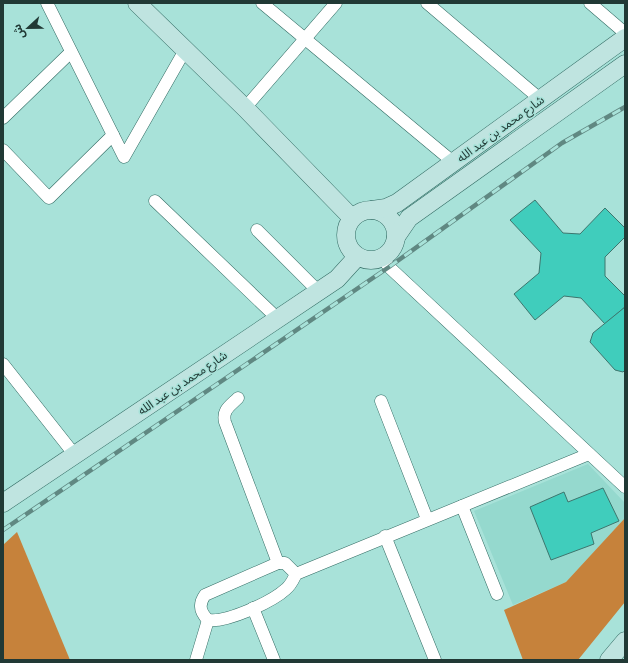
<svg xmlns="http://www.w3.org/2000/svg" width="628" height="663" font-family="Barlow,'Noto Sans Arabic',sans-serif">
	<style>
		.built { fill: #95d9ce }
		.forest { fill: #c6823b }
		.building { fill: #40cdbc; stroke: #3d766e }
		.lines { fill: none; stroke-linecap: round; stroke-linejoin: round }
		.street-casing { stroke: #326b63; stroke-width: 13 }
		.secondary-casing { stroke: #326b63; stroke-width: 19 }
		.street { stroke: #fff; stroke-width: 12 }
		.secondary { stroke: #bfe4e0; stroke-width: 18 }
		.rail-casing { stroke: #608882; stroke-width: 4.5 }
		.rail { stroke: #a8e2d9; stroke-width: 3; stroke-dasharray: 9; stroke-linecap: butt }
		.labels { text-anchor: middle; dominant-baseline: central; stroke-width: 3; stroke-linejoin: round; paint-order: stroke }
		.street-label { font-size: 12px; fill: #213935; stroke: #a8e2d9 }
	</style>
	<rect width="100%" height="100%" fill="#a8e2d9"/>
	<path class="built" d="M588,464L625,503V518L566,582L513,605L474,511Z"/>
	<g class="forest">
		<path d="M625,518V602L578,660H523L504,610L566,582Z"/>
		<path d="M17,532L70,660H3V545Z"/>
	</g>
	<g class="building">
		<path d="M535,200L563,233L580,234L605,208L625,228V237L605,257V276L625,296V307L605,324L581,298L564,296L535,320L514,294L539,273L541,253L510,220Z"/>
		<path d="M625,307V370L623,372L615,370L590,342L593,333Z"/>
		<path d="M603,488L619,521L591,533L594,544L551,560L530,507L564,492L568,502Z"/>
	</g>
	<g class="lines">
		<defs>
			<g id="street">
				<path d="M47,3L124,157L185,50"/>
				<path d="M262,3L453,162"/>
				<path d="M427,3L540,99"/>
				<path d="M590,3L625,33"/>
				<path d="M245,108L336,3"/>
				<path d="M3,118L71,52"/>
				<path d="M3,150L49,198L113,135"/>
				<path d="M155,201L277,318"/>
				<path d="M257,230L318,291"/>
				<path d="M382,257L389,267L625,487"/>
				<path d="M3,364L74,454"/>
				<path d="M238,398C230,406 222,410 225,422L278,563H285L296,574"/>
				<path d="M381,401L427,519"/>
				<path d="M462,506L497,594"/>
				<path d="M385,536L435,660"/>
				<path d="M253,608L274,660"/>
				<path d="M208,620C200,612 198,605 205,595L278,563"/>
				<path d="M196,660L208,620C226,623 272,602 286,589C291,585 293,580 296,574L589,454"/>
			</g>
			<g id="secondary">
				<path d="M137,3L245,108L352,218"/>
				<circle cx="371" cy="235" r="25"/>
				<path d="M372,210L386,208L397,203L625,38"/>
				<path d="M396,237L409,218L625,64"/>
				<path d="M3,503L337,279L357,257"/>
				<path d="M609,660L625,641"/>
			</g>
		</defs>
		<use href="#street" class="street-casing"/>
		<use href="#secondary" class="secondary-casing"/>
		<use href="#street" class="street"/>
		<use href="#secondary" class="secondary"/>
		<defs>
			<path id="rail" d="M3,530L389,267L562,143L625,107"/>
		</defs>
		<use href="#rail" class="rail-casing"/>
		<use href="#rail" class="rail"/>
	</g>
	<g class="labels">
		<g class="street-label">
			<text transform="translate(500 128) rotate(-36)">شارع محمد بن عبد الله</text>
			<text transform="translate(182 382) rotate(-34)">شارع محمد بن عبد الله</text>
		</g>
	</g>
	<rect width="628" height="663" fill="none" stroke="#213935" stroke-width="8"/>
	<g transform="translate(28 28) rotate(248)" stroke="#a8e2d9" stroke-width="3" paint-order="stroke">
	<path d="M0-3L7 15L0 10L-7 15Z" fill="#213935"/>
	<text y="-6" font-size="11" font-weight="bold" text-anchor="middle" fill="#213935">ش</text>
	</g>
</svg>
